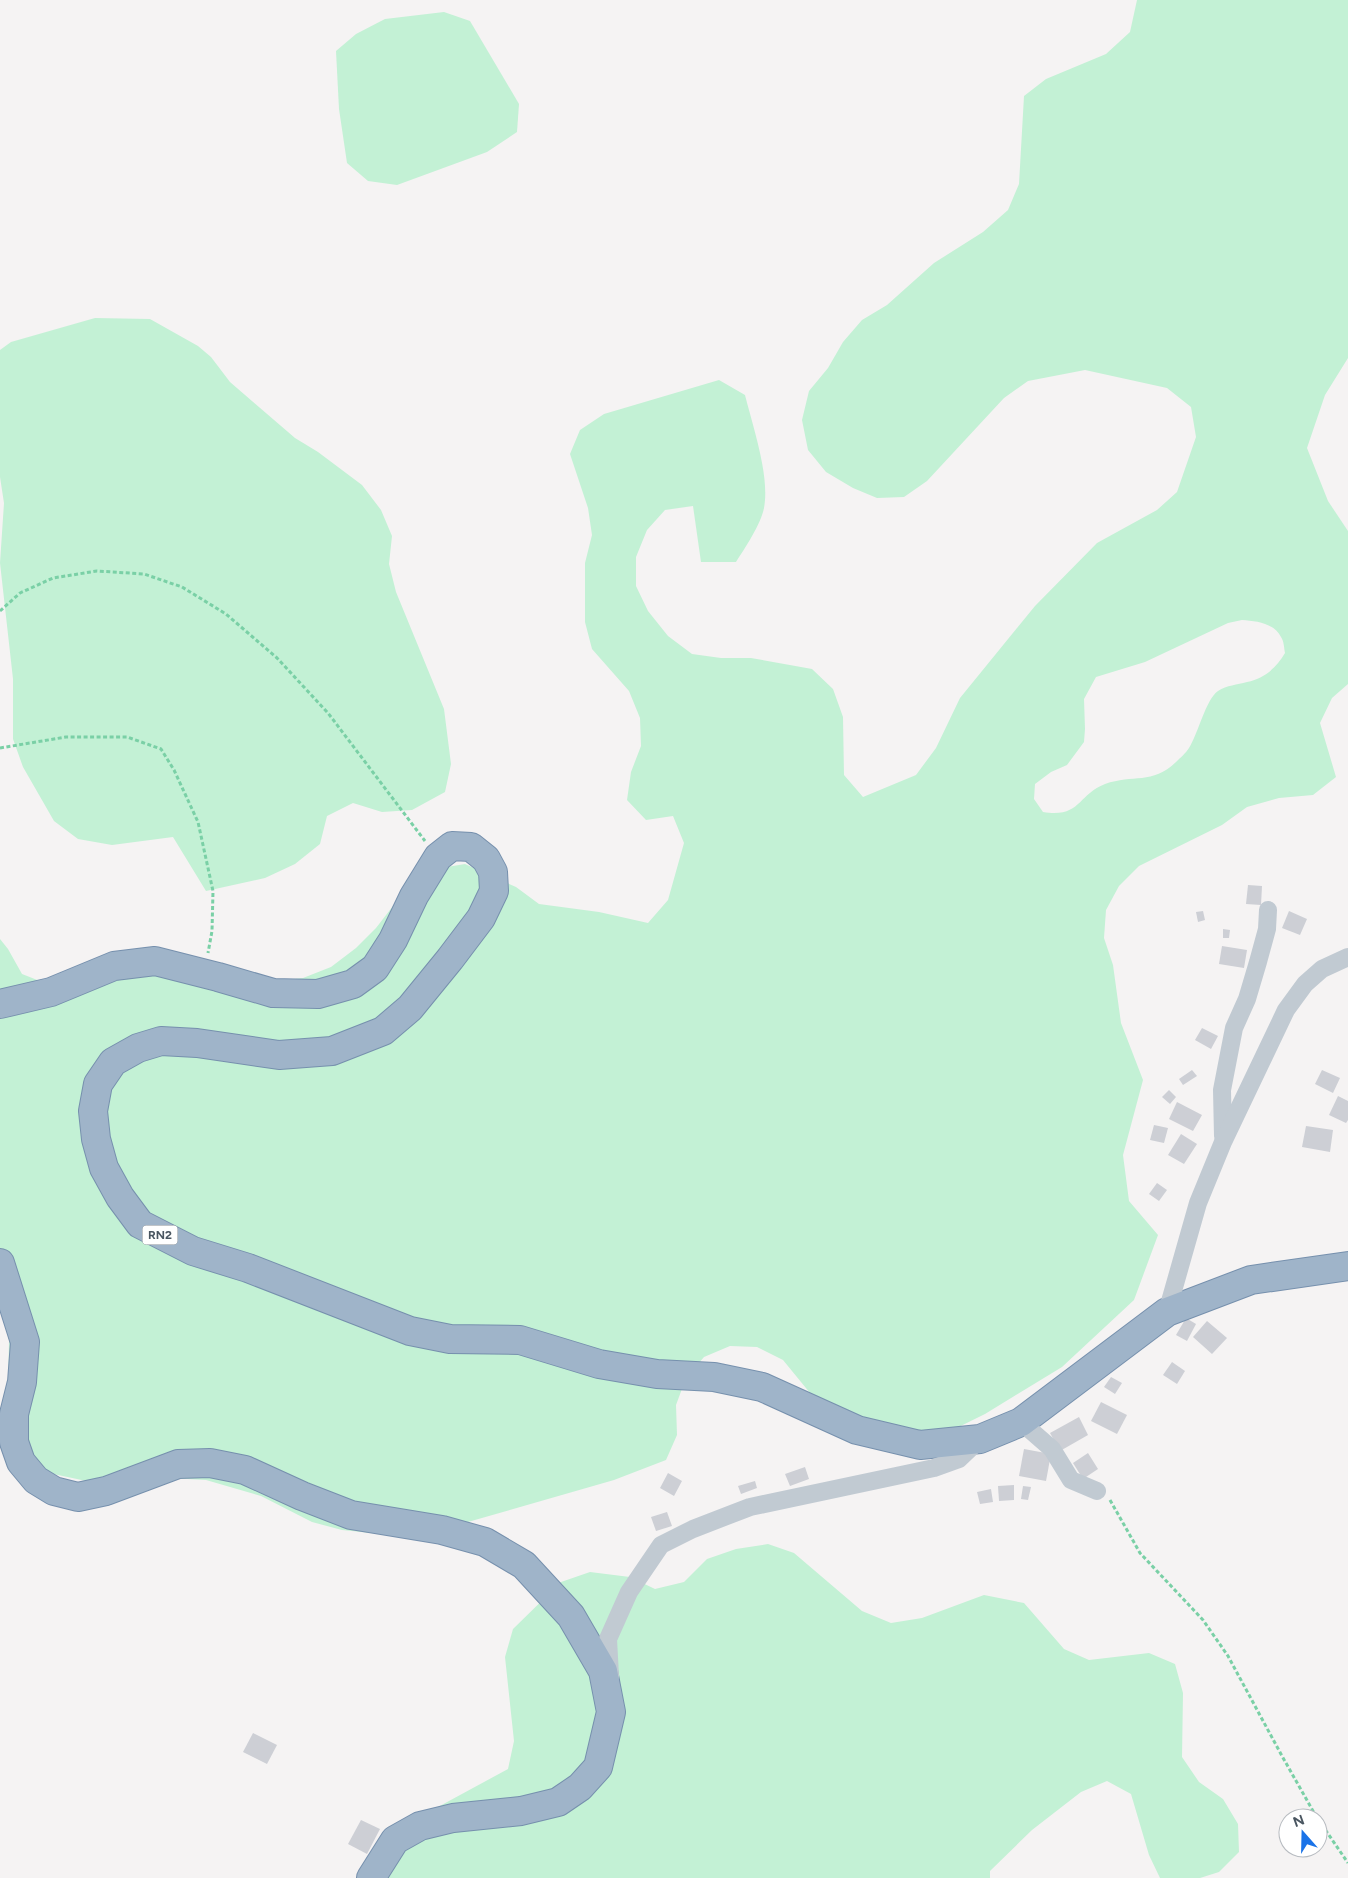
<svg xmlns="http://www.w3.org/2000/svg" width="1348" height="1878" font-family="Figtree,sans-serif">
	<style>
		.green { fill: #c3f1d5; fill-rule: evenodd }
		.building { fill: #cdcfd5 }
		.lines { fill: none; stroke-linecap: round; stroke-linejoin: round }
		.trunk-casing { stroke: #7690ad; stroke-width: 30 }
		.path { stroke: #7ad0a6; stroke-width: 3; stroke-dasharray: 4 2.5; stroke-linecap: butt }
		.minor { stroke: #c1cad2; stroke-width: 18 }
		.trunk { stroke: #9fb4c9; stroke-width: 28 }
		.labels { text-anchor: middle; dominant-baseline: central; stroke-width: 4.5; stroke-linejoin: round; paint-order: stroke }
		.shield { fill: #fff; stroke: #808990; stroke-width: 1 }
		.shield-label { font-size: 12px; font-weight: bold; fill: #4a5661 }
	</style>
	<rect width="100%" height="100%" fill="#f5f3f3"/>
	<g class="green">
		<path d="M1137,0H1348V358L1325,395L1307,448L1328,501L1348,531V684L1332,698L1320,723L1336,777L1313,795L1279,798L1247,807L1222,825L1139,866L1119,886L1106,910L1104,938L1113,965L1121,1023L1143,1080L1123,1155L1129,1201L1158,1235L1134,1300L1062,1367L985,1414L920,1446L837,1426L783,1360L757,1347L730,1346L704,1357L686,1378L676,1405L677,1435L666,1460L614,1480L433,1532L401,1536L342,1530L312,1522L261,1496L206,1480L150,1477L91,1482L44,1472L26,1451L8,1397L9,1340L4,1312L0,1302V939L8,949L22,974L50,985L140,961L275,981L303,978L331,967L356,948L376,928L410,884L435,869L465,864L516,887L539,904L599,912L648,923L668,900L684,843L673,816L646,820L627,800L631,772L641,746L640,718L629,691L592,649L585,622V563L592,535L588,508L570,454L580,430L604,414L719,380L745,395C753,427 770,476 764,508C761,524 745,548 736,562H701L693,506L665,510L647,530L636,557V586L648,611L668,636L692,654L721,658H751L812,669L833,689L843,717L844,775L863,797L916,775L936,748L960,698L1035,606L1097,543L1157,510L1177,492L1196,437L1191,407L1167,388L1085,370L1028,381L1004,398L927,481L904,497L877,498L853,488L826,472L808,450L802,420L809,391L828,368L843,342L862,320L887,305L934,263L983,232L1008,210L1019,184L1024,96L1046,79L1106,54L1130,32ZM1242,620C1256,621 1274,623 1281,637C1284,641 1284,648 1285,653C1276,668 1265,678 1247,682C1237,685 1227,685 1218,691C1206,699 1198,734 1189,748C1186,753 1180,758 1176,762C1152,785 1133,774 1105,784C1077,795 1081,818 1043,812L1034,799L1035,784L1051,772L1067,765L1084,742L1085,729L1084,699L1096,677L1145,662L1228,623Z"/>
		<path d="M444,12L470,21L519,104L517,132L487,152L397,185L368,181L347,163L339,109L336,51L356,34L385,19Z"/>
		<path d="M95,318L150,319L198,346L211,357L230,382L295,438L318,452L362,485L381,510L392,536L389,564L396,592L444,709L451,764L445,792L412,810L382,812L353,803L327,816L320,844L295,864L265,878L206,891L173,837L112,845L78,839L54,821L23,767L13,739V679L0,563L4,503L0,477V350L11,342Z"/>
		<path d="M768,1544L794,1553L862,1611L891,1623L922,1618L984,1595L1024,1603L1064,1649L1089,1660L1149,1653L1175,1664L1183,1693L1182,1757L1199,1782L1223,1799L1238,1824L1239,1852L1219,1872L1200,1878H1160L1149,1855L1131,1794L1107,1781L1081,1792L1032,1830L990,1871V1878H374L425,1814L508,1769L514,1741L505,1657L513,1629L561,1582L590,1572L630,1577L655,1589L684,1582L707,1559L736,1549Z"/>
	</g>
	<g class="building">
		<path d="M1248,885L1262,886L1261,905L1246,904Z"/>
		<path d="M1203,911L1205,920L1198,922L1196,912Z"/>
		<path d="M1289,911L1307,919L1300,935L1282,928Z"/>
		<path d="M1223,929L1230,930L1229,938H1223Z"/>
		<path d="M1222,946L1247,950L1244,968L1219,964Z"/>
		<path d="M1202,1028L1218,1036L1211,1049L1195,1040Z"/>
		<path d="M1192,1070L1197,1076L1183,1085L1179,1079Z"/>
		<path d="M1322,1070L1340,1078L1333,1093L1315,1084Z"/>
		<path d="M1169,1090L1176,1097L1170,1104L1162,1097Z"/>
		<path d="M1338,1096L1348,1101V1120L1346,1123L1329,1115Z"/>
		<path d="M1177,1102L1202,1115L1193,1131L1169,1119Z"/>
		<path d="M1154,1125L1168,1128L1164,1143L1150,1140Z"/>
		<path d="M1306,1126L1333,1130L1330,1152L1302,1147Z"/>
		<path d="M1181,1134L1197,1144L1184,1164L1168,1155Z"/>
		<path d="M1157,1183L1167,1190L1159,1201L1149,1194Z"/>
		<path d="M1186,1318L1196,1324L1187,1341L1176,1335Z"/>
		<path d="M1207,1321L1227,1338L1212,1354L1193,1337Z"/>
		<path d="M1172,1362L1185,1371L1177,1384L1163,1375Z"/>
		<path d="M1111,1377L1122,1383L1115,1394L1104,1387Z"/>
		<path d="M1101,1402L1127,1415L1117,1434L1091,1421Z"/>
		<path d="M1079,1417L1088,1435L1060,1451L1050,1433Z"/>
		<path d="M1024,1449L1051,1454L1046,1481L1019,1476Z"/>
		<path d="M1088,1453L1098,1469L1083,1479L1073,1463Z"/>
		<path d="M805,1467L809,1479L790,1486L785,1474Z"/>
		<path d="M668,1473L682,1481L674,1496L660,1488Z"/>
		<path d="M755,1481L757,1488L741,1494L738,1486Z"/>
		<path d="M1014,1485V1500L999,1501L998,1486Z"/>
		<path d="M1023,1486L1031,1487L1028,1500L1021,1499Z"/>
		<path d="M991,1489L993,1502L980,1504L977,1492Z"/>
		<path d="M667,1512L672,1526L656,1531L651,1517Z"/>
		<path d="M253,1733L277,1745L267,1764L243,1752Z"/>
		<path d="M361,1820L380,1829L367,1854L348,1844Z"/>
	</g>
	<g class="lines">
		<defs>
			<g id="trunk">
				<path d="M0,1004L51,992L114,966L155,961L218,977L273,993L318,994L353,984L375,968L393,940L414,896L438,857L452,846L471,847L486,859L493,872L494,891L481,918L450,959L410,1008L383,1031L332,1051L279,1055L197,1043L161,1041L138,1048L113,1062L98,1084L93,1111L96,1139L104,1168L120,1197L140,1224L193,1251L248,1268L410,1331L450,1339L520,1340L599,1364L657,1374L714,1377L762,1387L857,1430L920,1445L980,1439L1021,1422L1167,1312L1251,1280L1348,1266"/>
				<path d="M0,1263L25,1342L22,1382L14,1414V1442L21,1462L36,1480L54,1491L78,1497L106,1491L178,1464L210,1463L245,1470L302,1496L351,1515L442,1530L485,1542L524,1565L571,1616L603,1671L611,1712L598,1767L580,1787L558,1802L521,1811L453,1818L420,1826L395,1840L371,1878"/>
			</g>
		</defs>
		<use href="#trunk" class="trunk-casing"/>
		<g class="path">
			<path d="M0,611L20,593L53,578L97,571L144,574L182,587L226,614L277,658L328,713L425,841"/>
			<path d="M0,748L66,737H127L161,749L174,770L198,822L213,891L212,931L208,953"/>
			<path d="M1110,1500L1140,1553L1203,1620L1228,1656L1282,1756L1317,1818"/>
			<path d="M1318,1819L1348,1863"/>
		</g>
		<g class="minor">
			<path d="M1223,1136L1222,1090L1234,1028L1247,999L1258,962L1267,929L1268,910"/>
			<path d="M1167,1312L1198,1203L1223,1142L1286,1010L1305,984L1322,969L1348,957"/>
			<path d="M1021,1422L1052,1449L1071,1480L1097,1491"/>
			<path d="M610,1676L608,1639L629,1592L661,1545L693,1529L750,1507L934,1468L959,1459L980,1439"/>
		</g>
		<use href="#trunk" class="trunk"/>
	</g>
	<g class="labels">
		<rect class="shield" x="142.5" y="1225.5" width="35" height="19" rx="4"/>
		<g class="shield-label">
			<text x="160" y="1235">RN2</text>
		</g>
	</g>
	<g transform="translate(1303 1833) rotate(340)"><circle r="24" fill="#ffffff" stroke="#b7bbc0"/>
	<path d="M0-4L9 19L0 12L-9 19Z" fill="#1a73e8"/>
	<text y="-8" font-size="14" font-weight="bold" text-anchor="middle" fill="#4a5661">N</text>
	</g>
</svg>
